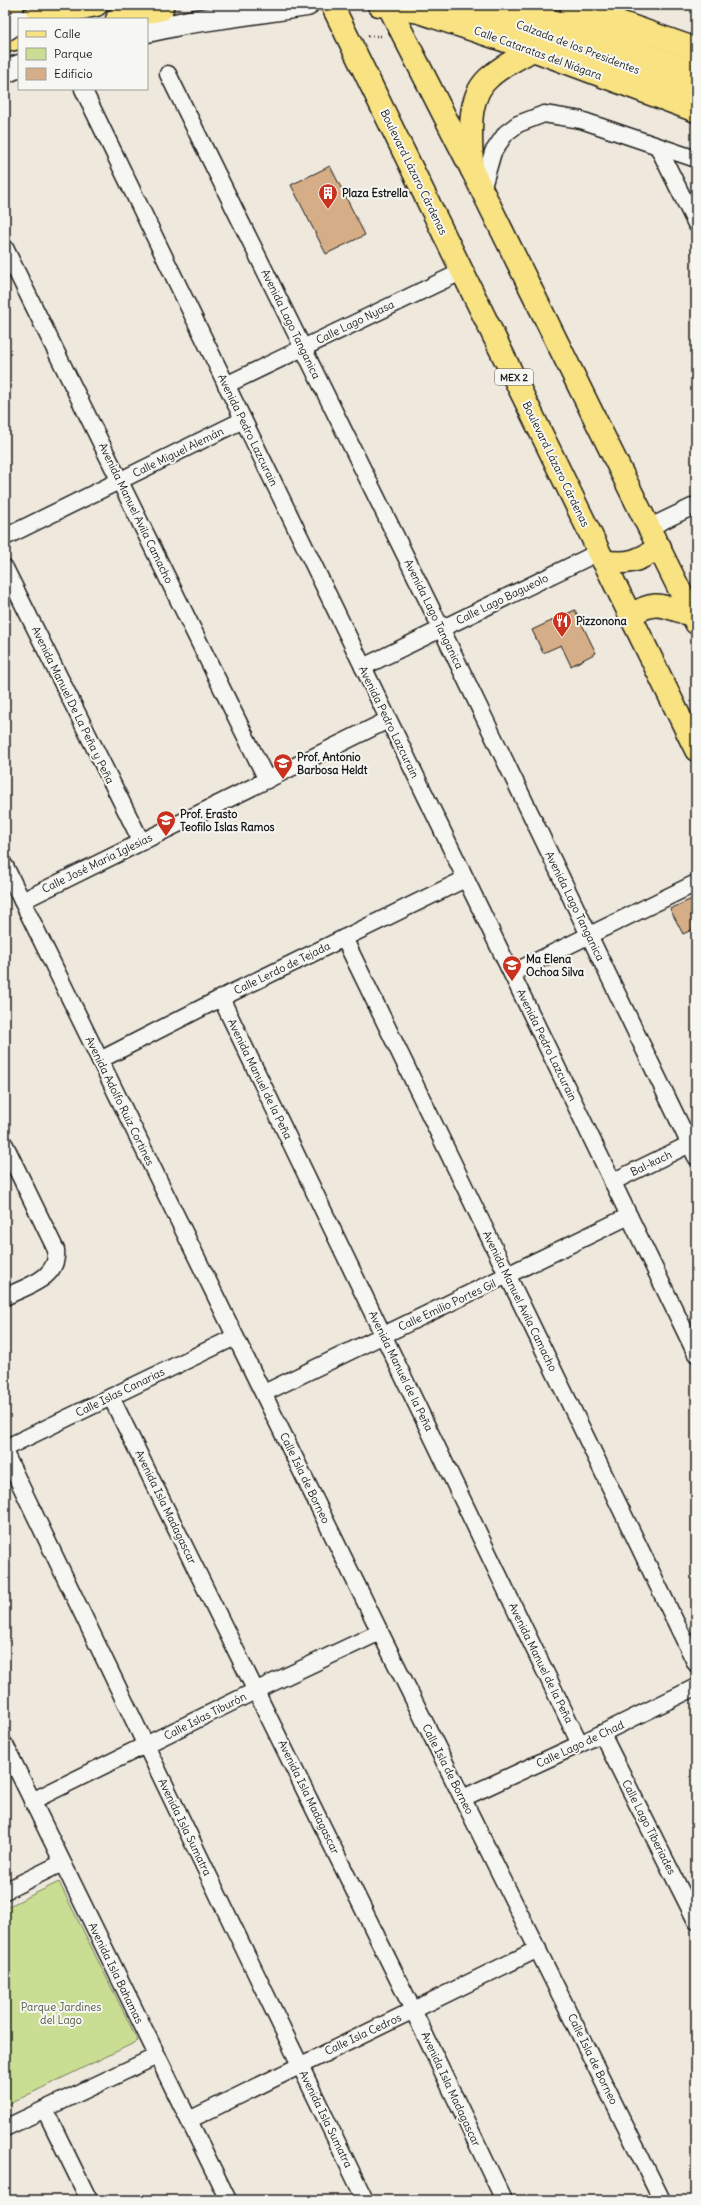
<svg xmlns="http://www.w3.org/2000/svg" width="701" height="2205" font-family="Delius,sans-serif">
	<style>
		.green { fill: #cade93; stroke: #737d58 }
		.building { fill: #d5ae87; stroke: #1c1c1c }
		.lines { fill: none; stroke-linecap: round; stroke-linejoin: round }
		.primary-tunnel { stroke: #cfc9c0; stroke-width: 22; stroke-dasharray: 22 11; stroke-linecap: butt }
		.street-casing { stroke: #1c1c1c; stroke-width: 19 }
		.secondary-casing { stroke: #1c1c1c; stroke-width: 25 }
		.primary-casing { stroke: #1c1c1c; stroke-width: 25 }
		.highway-casing { stroke: #1c1c1c; stroke-width: 25 }
		.path { stroke: #1c1c1c; stroke-width: 2.5; stroke-dasharray: 1 3; stroke-linecap: butt }
		.street { stroke: #f6f6f2; stroke-width: 16 }
		.secondary { stroke: #f6f6f2; stroke-width: 22 }
		.primary { stroke: #f8e281; stroke-width: 22 }
		.highway { stroke: #f8e281; stroke-width: 22 }
		.secondary-bridge-casing { stroke: #1c1c1c; stroke-width: 25; stroke-linecap: butt }
		.secondary-bridge { stroke: #f6f6f2; stroke-width: 22 }
		.labels { text-anchor: middle; dominant-baseline: central; stroke-width: 4; stroke-linejoin: round; paint-order: stroke }
		.shield { fill: #f6f6f2; stroke: #5d5d5c; stroke-width: 1 }
		.shield-label { font-size: 10px; font-weight: bold; fill: #1c1c1c }
		.street-label { font-size: 11px; fill: #1c1c1c; stroke: #f6f6f2 }
		.poi-label { font-size: 11px; font-weight: bold; fill: #1c1c1c; stroke: #f6f6f2; text-anchor: start }
		.park-label { font-size: 11px; fill: #505640; stroke: #f6f6f2 }
	</style>
	<rect width="100%" height="100%" fill="#efe8dd"/>
	<filter id="ink" filterUnits="userSpaceOnUse"><feTurbulence type="fractalNoise" baseFrequency=".025" numOctaves="2"/><feDisplacementMap in="SourceGraphic" scale="8" xChannelSelector="R" yChannelSelector="G"/><feConvolveMatrix kernelMatrix="1 2 1 2 8 2 1 2 1" color-interpolation-filters="sRGB"/></filter>
	<g filter="url(#ink)">
		<path class="green" d="M59,1882L138,2041L5,2106V1908Z"/>
		<g class="building">
			<path d="M330,166L365,235L326,254L291,185Z"/>
			<path d="M575,610L596,653L571,666L561,645L543,653L532,630Z"/>
			<path d="M696,897V928L683,934L670,909Z"/>
		</g>
		<g class="lines">
			<path class="primary-tunnel" d="M162,9L181,5"/>
			<defs>
				<g id="street">
					<path d="M168,74L441,628L696,1157"/>
					<path d="M83,89L696,1354"/>
					<path d="M658,147L696,224"/>
					<path d="M482,190L493,152L506,133L518,124L544,114L581,120L696,159"/>
					<path d="M5,248L267,780"/>
					<path d="M226,385L463,271"/>
					<path d="M650,527L696,505"/>
					<path d="M5,537L243,420"/>
					<path d="M5,568L141,841"/>
					<path d="M363,667L599,552"/>
					<path d="M5,866L380,1632L662,2200"/>
					<path d="M22,901L388,720"/>
					<path d="M344,938L696,1664"/>
					<path d="M512,973L696,883"/>
					<path d="M221,998L580,1744"/>
					<path d="M100,1060L221,998L465,879"/>
					<path d="M5,1145L56,1250C59,1279 26,1286 5,1297"/>
					<path d="M612,1182L690,1144"/>
					<path d="M264,1393L629,1216"/>
					<path d="M111,1397L413,2010L504,2200"/>
					<path d="M5,1448L235,1337"/>
					<path d="M5,1453L365,2200"/>
					<path d="M602,1734L696,1921"/>
					<path d="M5,1745L228,2200"/>
					<path d="M463,1798L580,1744L696,1687"/>
					<path d="M32,1801L257,1690L380,1632"/>
					<path d="M5,1891L62,1863"/>
					<path d="M45,2110L89,2200"/>
					<path d="M189,2120L538,1949"/>
					<path d="M5,2128L157,2056"/>
				</g>
				<g id="secondary">
					<path d="M147,31L189,22L307,5"/>
					<path d="M5,72L19,66"/>
				</g>
				<g id="primary">
					<path d="M379,5L419,12L533,50"/>
					<path d="M388,5L472,170"/>
					<path d="M460,5L514,23L696,92"/>
					<path d="M508,5L696,72"/>
					<path d="M5,7L13,5"/>
					<path d="M31,19L96,5"/>
					<path d="M117,19L162,9"/>
					<path d="M5,41L19,38"/>
				</g>
				<g id="highway">
					<path d="M332,5L696,750"/>
					<path d="M571,5L696,49"/>
					<path d="M696,111L533,50C519,58 503,65 491,76C464,97 472,140 472,170L696,623"/>
					<path d="M603,561C629,565 638,561 660,547"/>
					<path d="M630,616C656,598 664,607 692,615"/>
				</g>
			</defs>
			<use href="#street" class="street-casing"/>
			<use href="#secondary" class="secondary-casing"/>
			<use href="#primary" class="primary-casing"/>
			<use href="#highway" class="highway-casing"/>
			<path class="path" d="M368,36H383"/>
			<use href="#street" class="street"/>
			<use href="#secondary" class="secondary"/>
			<use href="#primary" class="primary"/>
			<use href="#highway" class="highway"/>
			<defs>
				<path id="secondary-bridge" d="M5,30L19,21"/>
			</defs>
			<use href="#secondary-bridge" class="secondary-bridge-casing"/>
			<use href="#secondary-bridge" class="secondary-bridge"/>
		</g>
	</g>
	<defs>
		<symbol id="building-pin" viewBox="-11 -11 22 30"><path d="M0 17L-7.5 6A9.5 9.5 0 1 1 7.5 6Z" fill="#c8321e" stroke="#f6f6f2"/><path d="M-4-6H4V6H1V3H-1V6H-4ZM-2.5-4.3h1.7v1.8h-1.7ZM.8-4.3h1.7v1.8H.8ZM-2.5-1h1.7V.8h-1.7ZM.8-1h1.7V.8H.8Z" fill="#fff"/></symbol>
		<symbol id="restaurant-pin" viewBox="-11 -11 22 30"><path d="M0 17L-7.5 6A9.5 9.5 0 1 1 7.5 6Z" fill="#c8321e" stroke="#f6f6f2"/><path d="M-5-6h1v4h1v-4h1v4h1v-4h1v5L-1.5 .5V6h-2V.5L-5-1ZM5-6V6H3V1.5H1.5Q1.5-4 5-6Z" fill="#fff"/></symbol>
		<symbol id="school-pin" viewBox="-11 -11 22 30"><path d="M0 17L-7.5 6A9.5 9.5 0 1 1 7.5 6Z" fill="#c8321e" stroke="#f6f6f2"/><path d="M0-5L7-2L0 1L-7-2ZM-4 1L0 2.5L4 1V4Q0 6-4 4Z" fill="#fff"/></symbol>
	</defs>
	<g fill-rule="evenodd">
		<use href="#building-pin" x="317" y="182" width="22" height="30"/>
		<use href="#restaurant-pin" x="551" y="610" width="22" height="30"/>
		<use href="#school-pin" x="272" y="752" width="22" height="30"/>
		<use href="#school-pin" x="155" y="809" width="22" height="30"/>
		<use href="#school-pin" x="501" y="954" width="22" height="30"/>
	</g>
	<g class="labels">
		<rect class="shield" x="495" y="369" width="38" height="16" rx="3"/>
		<g class="shield-label">
			<text x="514" y="377">MEX 2</text>
		</g>
		<g class="street-label">
			<text transform="translate(578 47) rotate(21)">Calzada de los Presidentes</text>
			<text transform="translate(538 53) rotate(20)">Calle Cataratas del Niágara</text>
			<text transform="translate(414 172) rotate(64)">Boulevard Lázaro Cárdenas</text>
			<text transform="translate(355 322) rotate(-26)">Calle Lago Nyasa</text>
			<text transform="translate(291 324) rotate(64)">Avenida Lago Tanganica</text>
			<text transform="translate(248 430) rotate(64)">Avenida Pedro Lazcurain</text>
			<text transform="translate(178 452) rotate(-26)">Calle Miguel Alemán</text>
			<text transform="translate(556 464) rotate(64)">Boulevard Lázaro Cárdenas</text>
			<text transform="translate(136 513) rotate(64)">Avenida Manuel Avila Camacho</text>
			<text transform="translate(502 599) rotate(-26)">Calle Lago Bagueolo</text>
			<text transform="translate(434 614) rotate(64)">Avenida Lago Tanganica</text>
			<text transform="translate(73 705) rotate(64)">Avenida Manuel De La Peña y Peña</text>
			<text transform="translate(389 722) rotate(64)">Avenida Pedro Lazcurain</text>
			<text transform="translate(97 863) rotate(-26)">Calle José María Iglesias</text>
			<text transform="translate(575 906) rotate(64)">Avenida Lago Tanganica</text>
			<text transform="translate(282 968) rotate(-26)">Calle Lerdo de Tejada</text>
			<text transform="translate(547 1045) rotate(64)">Avenida Pedro Lazcurain</text>
			<text transform="translate(260 1079) rotate(64)">Avenida Manuel de la Peña</text>
			<text transform="translate(120 1101) rotate(64)">Avenida Adolfo Ruiz Cortines</text>
			<text transform="translate(651 1163) rotate(-26)">Bal-kach</text>
			<text transform="translate(520 1301) rotate(64)">Avenida Manuel Avila Camacho</text>
			<text transform="translate(447 1305) rotate(-25)">Calle Emilio Portes Gil</text>
			<text transform="translate(401 1371) rotate(64)">Avenida Manuel de la Peña</text>
			<text transform="translate(120 1392) rotate(-26)">Calle Islas Canarias</text>
			<text transform="translate(305 1478) rotate(64)">Calle Isla de Borneo</text>
			<text transform="translate(166 1507) rotate(64)">Avenida Isla Madagascar</text>
			<text transform="translate(541 1663) rotate(64)">Avenida Manuel de la Peña</text>
			<text transform="translate(205 1716) rotate(-27)">Calle Islas Tiburón</text>
			<text transform="translate(580 1744) rotate(-25)">Calle Lago de Chad</text>
			<text transform="translate(448 1769) rotate(63)">Calle Isla de Borneo</text>
			<text transform="translate(309 1797) rotate(64)">Avenida Isla Madagascar</text>
			<text transform="translate(185 1827) rotate(64)">Avenida Isla Sumatra</text>
			<text transform="translate(649 1827) rotate(63)">Calle Lago Tiberiades</text>
			<text transform="translate(116 1973) rotate(64)">Avenida Isla Bahamas</text>
			<text transform="translate(363 2034) rotate(-25)">Calle Isla Cedros</text>
			<text transform="translate(593 2059) rotate(64)">Calle Isla de Borneo</text>
			<text transform="translate(451 2089) rotate(65)">Avenida Isla Madagascar</text>
			<text transform="translate(326 2119) rotate(64)">Avenida Isla Sumatra</text>
		</g>
		<g class="poi-label">
			<text x="342" y="193">Plaza Estrella</text>
			<text x="576" y="621">Pizzonona</text>
			<text x="297" y="757">Prof. Antonio<tspan x="297" dy="13">Barbosa Heldt</tspan></text>
			<text x="180" y="814">Prof. Erasto<tspan x="180" dy="13">Teofilo Islas Ramos</tspan></text>
			<text x="526" y="959">Ma Elena<tspan x="526" dy="13">Ochoa Silva</tspan></text>
		</g>
		<g class="park-label">
			<text x="61" y="2007">Parque Jardines<tspan x="61" dy="13">del Lago</tspan></text>
		</g>
	</g>
	<rect width="701" height="2205" fill="none" stroke="#f6f6f2" stroke-width="20"/>
	<rect x="10" y="10" width="681" height="2185" fill="none" stroke="#1c1c1c" stroke-width="1.5" filter="url(#ink)"/>
	<rect x="18" y="18" width="130" height="72" fill="#f6f6f2" stroke="#9f9f9c"/>
	<rect x="26" y="31" width="20" height="6" fill="#f8e281" stroke="#9f9f9c"/>
	<text x="54" y="38" font-size="12" fill="#1c1c1c">Calle</text>
	<rect x="26" y="48" width="20" height="12" fill="#cade93" stroke="#9f9f9c"/>
	<text x="54" y="58" font-size="12" fill="#1c1c1c">Parque</text>
	<rect x="26" y="68" width="20" height="12" fill="#d5ae87" stroke="#9f9f9c"/>
	<text x="54" y="78" font-size="12" fill="#1c1c1c">Edificio</text>
</svg>
